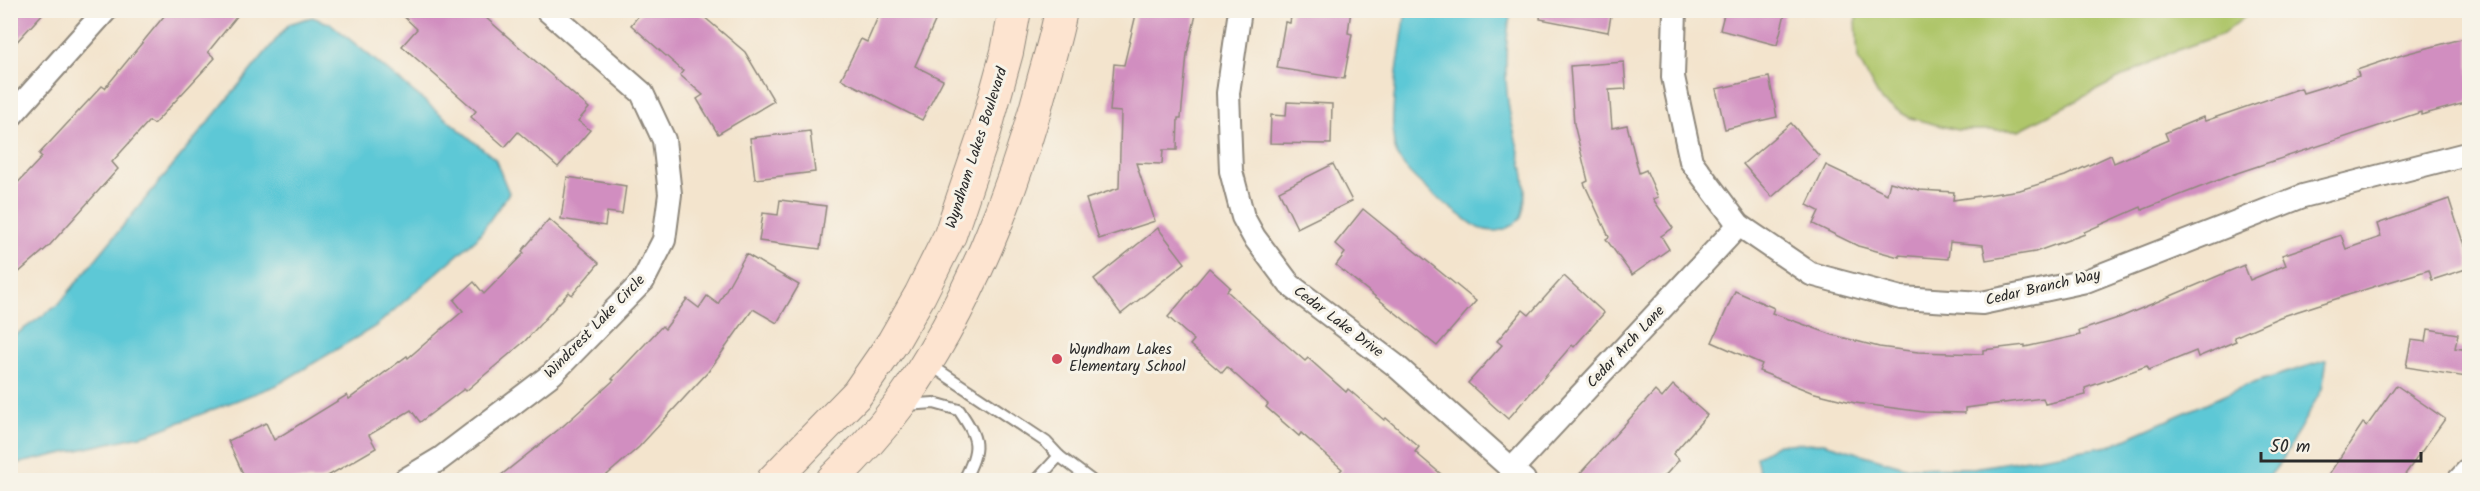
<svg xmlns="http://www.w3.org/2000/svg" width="2480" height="491" font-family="Kalam,sans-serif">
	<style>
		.green { fill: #afc66b; stroke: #6d784b; stroke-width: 1.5 }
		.water { fill: #5dc8d6; stroke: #447a80; stroke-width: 1.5 }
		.building { fill: #d18ec0 }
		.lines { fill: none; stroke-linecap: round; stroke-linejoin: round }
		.lane-casing { stroke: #8f887c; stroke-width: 14 }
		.street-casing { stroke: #8f887c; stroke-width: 26 }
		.secondary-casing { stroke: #8f887c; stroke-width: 34 }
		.lane { stroke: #fff; stroke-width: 10 }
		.street { stroke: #fff; stroke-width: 22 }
		.secondary { stroke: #fde4d0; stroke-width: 32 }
		.poi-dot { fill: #d1495b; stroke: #f7f3e8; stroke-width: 2 }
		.labels { text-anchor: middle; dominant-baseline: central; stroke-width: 6; stroke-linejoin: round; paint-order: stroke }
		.street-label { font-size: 15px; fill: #2b2b2b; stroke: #f7f3e8 }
		.poi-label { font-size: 15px; fill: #2b2b2b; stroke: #f7f3e8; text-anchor: start }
	</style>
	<rect width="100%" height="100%" fill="#f7f3e8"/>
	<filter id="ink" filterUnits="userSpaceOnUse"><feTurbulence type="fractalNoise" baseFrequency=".0167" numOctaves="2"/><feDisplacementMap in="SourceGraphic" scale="12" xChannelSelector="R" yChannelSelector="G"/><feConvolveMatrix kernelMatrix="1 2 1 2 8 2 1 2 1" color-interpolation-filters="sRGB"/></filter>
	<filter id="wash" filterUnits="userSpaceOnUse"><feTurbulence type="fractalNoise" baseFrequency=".008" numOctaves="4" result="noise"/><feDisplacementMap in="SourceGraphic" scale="24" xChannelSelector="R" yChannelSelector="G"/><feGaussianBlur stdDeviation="1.35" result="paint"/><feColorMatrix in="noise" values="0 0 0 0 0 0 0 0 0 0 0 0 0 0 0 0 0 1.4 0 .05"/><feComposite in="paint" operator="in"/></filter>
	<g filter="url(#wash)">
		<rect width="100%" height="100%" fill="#f3e4cd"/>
		<path class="green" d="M1861,11V10L2252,11L2223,34L2169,53L2019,130H1957L1910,118L1881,101L1858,59L1856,19Z"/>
		<g class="water">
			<path d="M1406,11H1511C1505,43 1504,76 1509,109C1515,146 1533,181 1521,218C1508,231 1495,234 1478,228C1455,211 1411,181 1398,157C1384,131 1402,43 1406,11Z"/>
			<path d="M312,17L331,24L495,159L509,193L477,238L376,326L277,385L149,434L11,465V338L58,305L289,24Z"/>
			<path d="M2327,360L2322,389L2281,462L2266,480H1761L1756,457L1778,444L1824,443L1905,467L1973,468L2109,446L2247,385Z"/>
		</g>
		<g id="blocks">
			<g class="building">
				<path d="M10,10H46L10,49Z"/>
				<path d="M169,10H242L208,52L215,58L154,124L149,121L112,162L118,169L49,246L10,280V191L42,157L39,154L102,86L105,88Z"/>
				<path d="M397,10H477L589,108L578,121L590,130L558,167L518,132L505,147L471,117L476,111L402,46L417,29Z"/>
				<path d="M643,10H696L745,52L774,101L718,134L697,99L703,95L680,75L683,71L631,25Z"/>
				<path d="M881,10H917L936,19L915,66L943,80L922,120L841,79L861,39L867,42Z"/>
				<path d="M1137,10H1197L1187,54L1181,118H1178L1177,150H1163L1162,164L1136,163L1155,221L1099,239L1086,199L1119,188L1121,112L1110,111L1114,64L1124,65Z"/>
				<path d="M1292,10H1351L1348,33L1352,34L1344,79L1277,68L1285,22L1290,23Z"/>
				<path d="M1541,10H1612L1608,32L1540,19Z"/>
				<path d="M1725,10H1786L1777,45L1720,30Z"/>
				<path d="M2469,37V102L2421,115V112L2234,174L2142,210L2141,207L2084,232L2085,234L2035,252L1986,260L1983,245L1950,242L1948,259L1899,255V257L1858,246L1813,224L1819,211L1807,205L1826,165L1887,194L1890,182L1919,190L1954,192L1953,200L2020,190L2065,176L2111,155L2114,163L2168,140L2165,133L2203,117L2205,121L2301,88L2303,93L2359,76L2357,70L2405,54Z"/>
				<path d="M1624,62L1626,89L1609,90L1612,128L1627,125L1639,173L1646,170L1658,197L1653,199L1673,228L1661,236L1669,249L1632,275L1606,239L1609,237L1584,183L1588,181L1574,124L1570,66Z"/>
				<path d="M1769,77L1777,117L1725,129L1716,89Z"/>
				<path d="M1287,102L1332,104L1331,144L1270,143L1271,115L1286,116Z"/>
				<path d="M1791,123L1819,156L1772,197L1743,164Z"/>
				<path d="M810,131L815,172L755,179L750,138Z"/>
				<path d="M1333,164L1352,201L1297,228L1279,191Z"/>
				<path d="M567,177L626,186L622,214L607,212L605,226L561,219Z"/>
				<path d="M2449,199L2469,261V268L2432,280L2429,270L2382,284L2280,317L2234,337L2236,341L2198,357L2196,351L2149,370L2147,366L2085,388L2086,395L2045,404L2043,398L1965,408V413L1924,412L1855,403L1811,392L1759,371L1762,364L1712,342L1735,291L1774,308L1772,313L1833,335L1879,347L1918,352L1983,354V350L2025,345V347L2080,335L2079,331L2121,317L2244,265L2250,280L2286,265L2282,255L2341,235L2346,249L2381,237L2377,224Z"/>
				<path d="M780,200L826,206L820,249L759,241L763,213L778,215Z"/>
				<path d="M1363,209L1476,301L1437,346L1336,265L1345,253L1335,244Z"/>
				<path d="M549,219L599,263L572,295L569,292L525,341L494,367L466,391L464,389L420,422L411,410L369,435L376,448L321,480H246L228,441L266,423L274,440L347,395L349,399L407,356L408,358L463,311L454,300L474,282L484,294L524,253L522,251Z"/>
				<path d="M1158,228L1185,263L1121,314L1094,279Z"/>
				<path d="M746,254L799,285L777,323L753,309L708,372L639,447L601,480H495L563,426L614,380L612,379L662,326L665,329L687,299L699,308L707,296L718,304Z"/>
				<path d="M1209,268L1230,287L1227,291L1264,325L1305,361L1308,358L1346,392L1348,389L1384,420L1386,418L1419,447L1415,452L1448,480H1332L1342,469L1301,433L1299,436L1266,407L1268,404L1227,367L1222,373L1190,345L1194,340L1168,317Z"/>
				<path d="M1564,276L1604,313L1574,347L1572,345L1508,419L1468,383L1502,345L1497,341L1523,310L1529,315Z"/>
				<path d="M2428,329L2458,334L2455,348L2469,350L2466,377L2406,367L2411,340L2426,342Z"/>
				<path d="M1673,385L1707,415L1673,454L1679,460L1661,480H1574L1655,391L1662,398Z"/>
				<path d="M2396,385L2445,419L2401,480H2325L2363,423L2367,426Z"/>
			</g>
		</g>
	</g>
	<g filter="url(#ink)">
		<use href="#blocks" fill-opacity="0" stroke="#8f887c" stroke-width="1.5"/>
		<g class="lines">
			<defs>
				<g id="lane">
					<path d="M929,364L1046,442L1059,456L1091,480"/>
					<path d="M906,405L934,403L959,410C979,440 981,447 964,480"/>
					<path d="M1037,480L1059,456"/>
				</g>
				<g id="street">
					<path d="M1240,10L1228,93L1231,171L1243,217L1254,237L1290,285L1395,365L1524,480"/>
					<path d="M1675,10L1673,77L1691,161L1739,225L1811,274L1901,298L1982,303L2086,281L2303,196L2470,153"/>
					<path d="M10,117L106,10"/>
					<path d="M1512,469L1739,225"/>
					<path d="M405,480L440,459L552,374L643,281L664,240L670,194L664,140L642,93L547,10"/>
					<path d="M2459,480L2470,468"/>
				</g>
				<g id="secondary">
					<path d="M773,480L857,394L893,342L920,295L950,235L985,132L1007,52L1015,10"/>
					<path d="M832,480C856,457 879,432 899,405C967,310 1015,190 1044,77C1050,55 1057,33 1061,10"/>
				</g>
			</defs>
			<use href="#lane" class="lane-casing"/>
			<use href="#street" class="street-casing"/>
			<use href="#secondary" class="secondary-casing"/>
			<use href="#lane" class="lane"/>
			<use href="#street" class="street"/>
			<use href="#secondary" class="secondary"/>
		</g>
	</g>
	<circle class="poi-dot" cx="1057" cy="359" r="6"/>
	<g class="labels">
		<g class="street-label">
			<text transform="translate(977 148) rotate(-72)">Wyndham Lakes Boulevard</text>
			<text transform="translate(2043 288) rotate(-13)">Cedar Branch Way</text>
			<text transform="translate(1338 322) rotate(37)">Cedar Lake Drive</text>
			<text transform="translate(595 327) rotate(-46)">Windcrest Lake Circle</text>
			<text transform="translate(1626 347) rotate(-47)">Cedar Arch Lane</text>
		</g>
		<g class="poi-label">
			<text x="1069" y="350">Wyndham Lakes<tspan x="1069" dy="17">Elementary School</tspan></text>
		</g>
	</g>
	<rect width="2480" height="491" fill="none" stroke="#f7f3e8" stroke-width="36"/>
	<path d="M2261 452v9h160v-9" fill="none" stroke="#2b2b2b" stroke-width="3"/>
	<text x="2270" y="452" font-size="18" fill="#2b2b2b" stroke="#f7f3e8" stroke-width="4.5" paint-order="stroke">50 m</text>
</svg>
